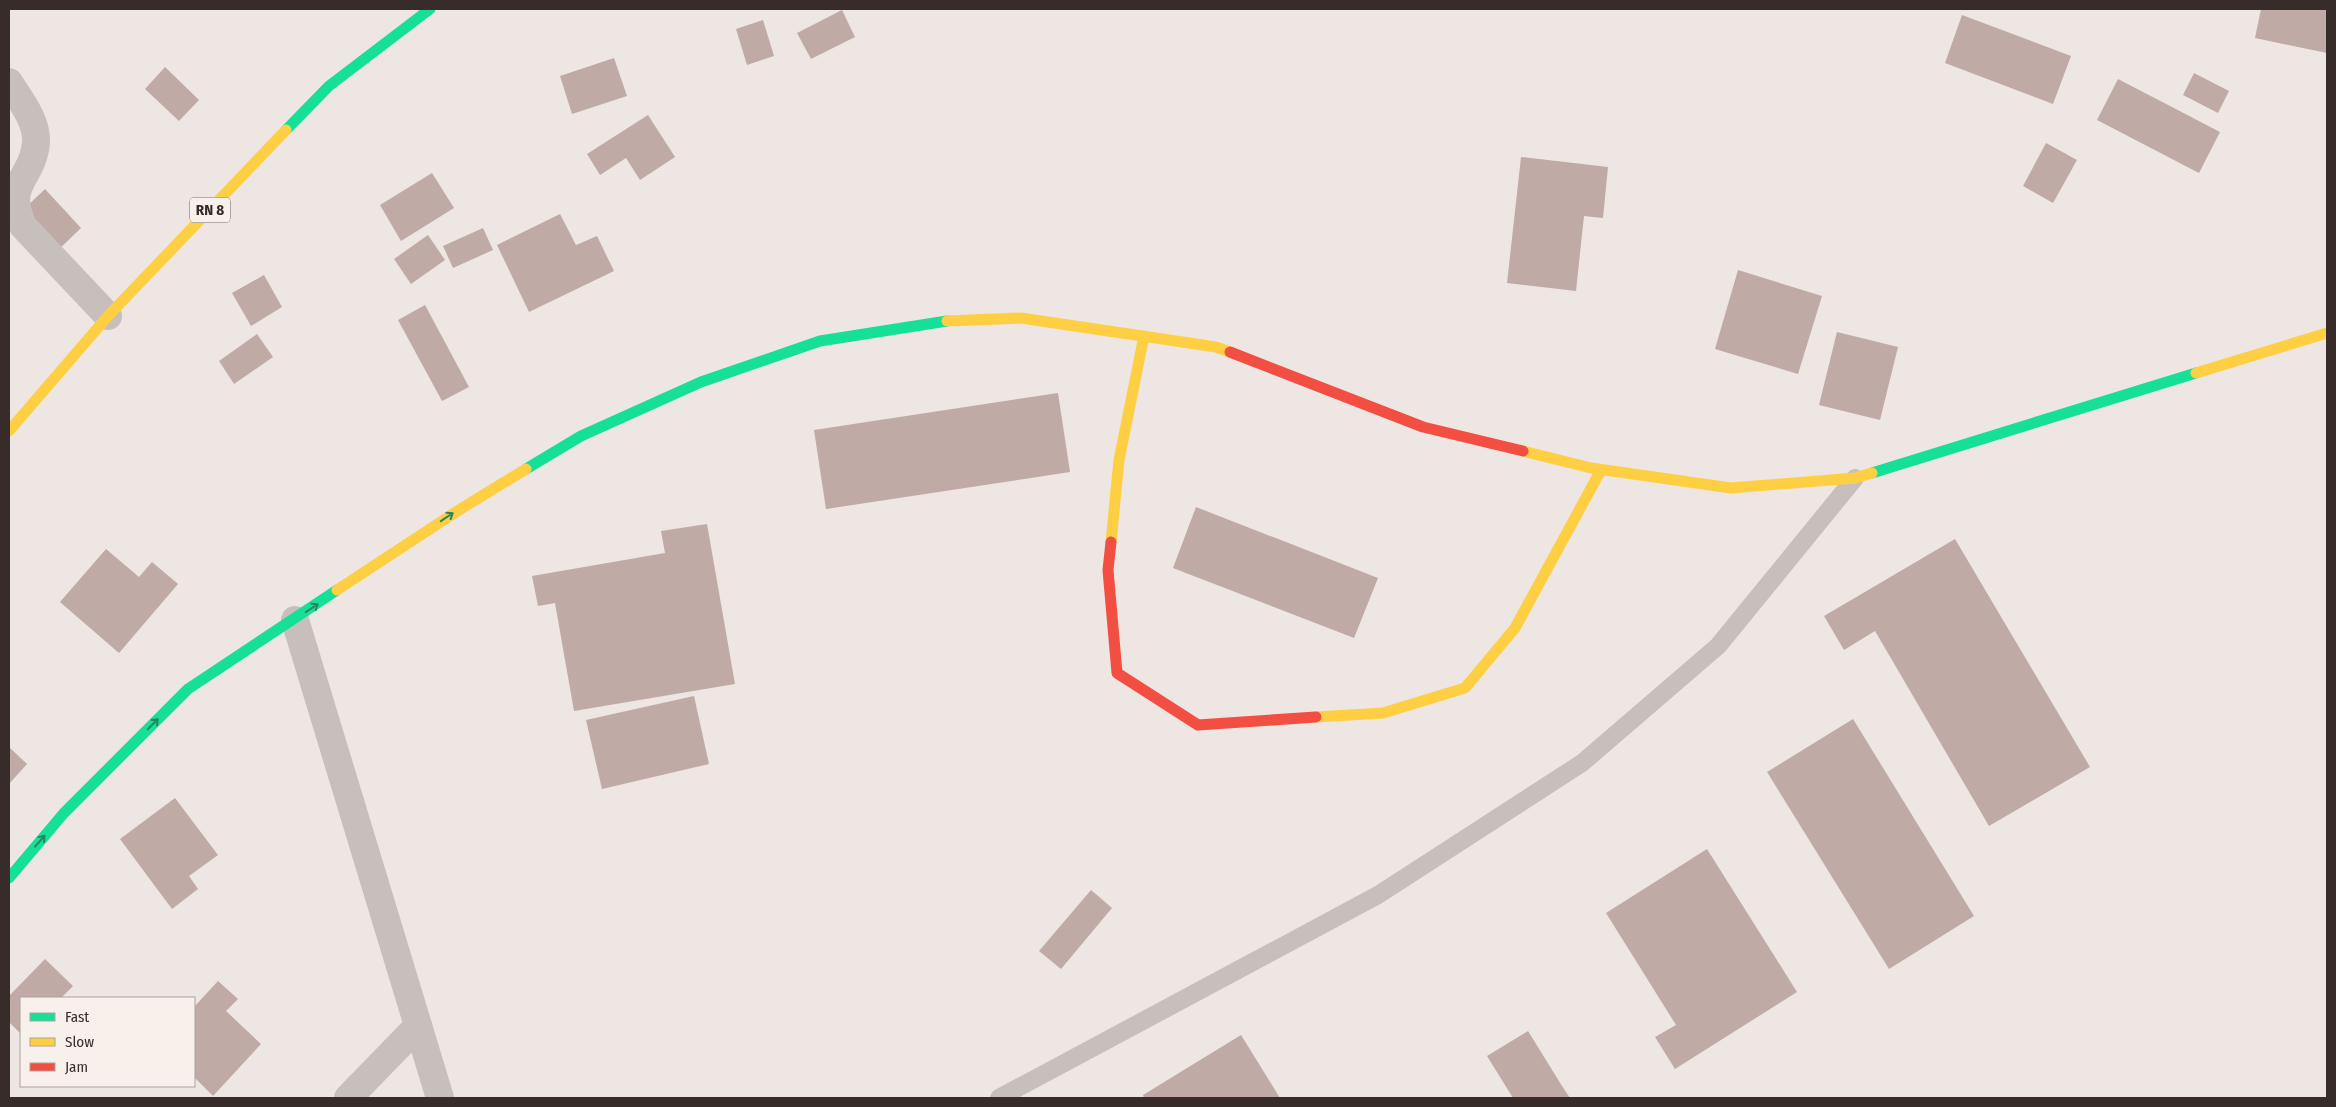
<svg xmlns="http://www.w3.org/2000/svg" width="2336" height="1107" font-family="'Fira Sans Condensed',sans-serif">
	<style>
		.building { fill: #bfaaa6 }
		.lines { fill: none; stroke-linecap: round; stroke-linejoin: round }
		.lane { stroke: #c6bfbc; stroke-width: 18 }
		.street { stroke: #c6bfbc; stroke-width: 28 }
		.fast { stroke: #16e098; stroke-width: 11 }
		.slow { stroke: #ffcf43; stroke-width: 11 }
		.jam { stroke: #f24e42; stroke-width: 11 }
		.oneway { stroke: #268661 }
		.labels { text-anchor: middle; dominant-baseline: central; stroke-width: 4; stroke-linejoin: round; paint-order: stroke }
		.shield { fill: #f8f0eb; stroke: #716764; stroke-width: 1 }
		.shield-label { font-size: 15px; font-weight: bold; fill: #372c2a }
	</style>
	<rect width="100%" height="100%" fill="#ede6e3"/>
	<g class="building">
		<path d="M2261,9H2327V53L2255,38Z"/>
		<path d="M842,10L855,37L811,59L797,33Z"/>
		<path d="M1962,15L2071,56L2053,104L1945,63Z"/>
		<path d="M763,20L774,56L747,65L736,29Z"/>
		<path d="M614,58L627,96L572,114L560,76Z"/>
		<path d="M165,67L199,100L179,121L145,89Z"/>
		<path d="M2194,73L2229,91L2218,113L2183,95Z"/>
		<path d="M2118,79L2220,132L2199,173L2097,120Z"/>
		<path d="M648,115L675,157L640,180L626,158L600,175L587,154Z"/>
		<path d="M2046,143L2077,160L2053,203L2023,186Z"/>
		<path d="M1521,157L1608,167L1603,218L1584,216L1576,291L1507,283Z"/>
		<path d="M432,173L454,208L401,241L380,205Z"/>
		<path d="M45,189L81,228L57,251L21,212Z"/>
		<path d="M560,214L576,245L597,236L614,271L529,312L497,245Z"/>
		<path d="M483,228L493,250L453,268L443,246Z"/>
		<path d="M428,235L445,260L411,284L394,259Z"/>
		<path d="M1738,270L1822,296L1798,374L1715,349Z"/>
		<path d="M264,275L282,307L251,326L232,293Z"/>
		<path d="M425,305L469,387L442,401L398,320Z"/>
		<path d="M1837,332L1898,347L1880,420L1819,405Z"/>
		<path d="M257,334L273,357L234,384L219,361Z"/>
		<path d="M1058,393L1070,472L826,509L814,430Z"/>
		<path d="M1196,507L1378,578L1354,638L1173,568Z"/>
		<path d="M707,524L735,684L574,711L555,603L538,606L532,576L665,553L661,531Z"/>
		<path d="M1955,539L2090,767L1989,826L1875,631L1844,650L1824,616Z"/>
		<path d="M106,549L139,577L152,562L178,584L119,653L60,602Z"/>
		<path d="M694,696L709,764L602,789L586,720Z"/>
		<path d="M1853,719L1974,916L1889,969L1767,772Z"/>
		<path d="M9,747L27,764L9,784Z"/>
		<path d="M175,798L218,855L189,876L198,889L172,909L120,839Z"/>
		<path d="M1707,849L1797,992L1675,1069L1655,1037L1676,1025L1606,913Z"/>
		<path d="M1091,890L1112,908L1061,969L1039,951Z"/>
		<path d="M45,959L73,986L61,998H21V1034L9,1022V996Z"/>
		<path d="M218,981L238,999L226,1011L261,1044L213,1096L194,1077V1007Z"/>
		<path d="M1528,1031L1562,1086L1570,1098H1513L1487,1056Z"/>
		<path d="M1241,1035L1280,1098H1144L1143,1095Z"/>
	</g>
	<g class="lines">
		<path class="lane" d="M999,1098L1378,895L1582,763L1718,646L1855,478"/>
		<g class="street">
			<path d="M9,82C20,100 37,120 36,142C33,180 3,182 23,226L108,316"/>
			<path d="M295,620L440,1098"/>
			<path d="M348,1098L418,1026"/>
		</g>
		<g class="fast">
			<path d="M286,130L329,86L430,9"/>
			<path d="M526,469L581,436L701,382L820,341L947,321"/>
			<path d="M1872,473L2196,373"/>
			<path d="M9,878L64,813L188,689L337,590"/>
		</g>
		<g class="slow">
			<path d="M947,321L1021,318L1216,347L1230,352"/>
			<path d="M2196,373L2327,333"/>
			<path d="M9,431L108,316L286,130"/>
			<path d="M1523,451L1591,468L1731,488L1855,478L1872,473"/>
			<path d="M1111,542L1119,460L1144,336"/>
			<path d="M337,590L459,510L526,469"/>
			<path d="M1316,717L1383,713L1465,688L1515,628L1601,470"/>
		</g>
		<g class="jam">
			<path d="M1230,352L1423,427L1523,451"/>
			<path d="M1111,542L1108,570L1117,673L1198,725L1316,717"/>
		</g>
	</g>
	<defs><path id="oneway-shaft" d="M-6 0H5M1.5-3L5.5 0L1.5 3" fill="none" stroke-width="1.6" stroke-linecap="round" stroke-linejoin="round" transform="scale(1.25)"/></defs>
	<g class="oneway">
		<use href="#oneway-shaft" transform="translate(447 517) rotate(-34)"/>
		<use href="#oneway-shaft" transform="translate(312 608) rotate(-34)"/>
		<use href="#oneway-shaft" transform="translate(153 724) rotate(-45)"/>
		<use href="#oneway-shaft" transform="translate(40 841) rotate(-49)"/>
	</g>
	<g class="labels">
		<rect class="shield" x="190" y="197.5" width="40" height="25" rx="4"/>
		<g class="shield-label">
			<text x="210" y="210">RN 8</text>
		</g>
	</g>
	<rect width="2336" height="1107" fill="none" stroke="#372c2a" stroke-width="20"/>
	<rect x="20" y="997" width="175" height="90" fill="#f8f0eb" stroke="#aba29e"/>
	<rect x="30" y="1013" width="25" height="8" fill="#16e098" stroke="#aba29e"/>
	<text x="65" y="1022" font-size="15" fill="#372c2a">Fast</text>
	<rect x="30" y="1038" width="25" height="8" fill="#ffcf43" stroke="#aba29e"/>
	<text x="65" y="1047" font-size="15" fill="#372c2a">Slow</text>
	<rect x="30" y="1063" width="25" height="8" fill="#f24e42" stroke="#aba29e"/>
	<text x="65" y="1072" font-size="15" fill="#372c2a">Jam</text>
</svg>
